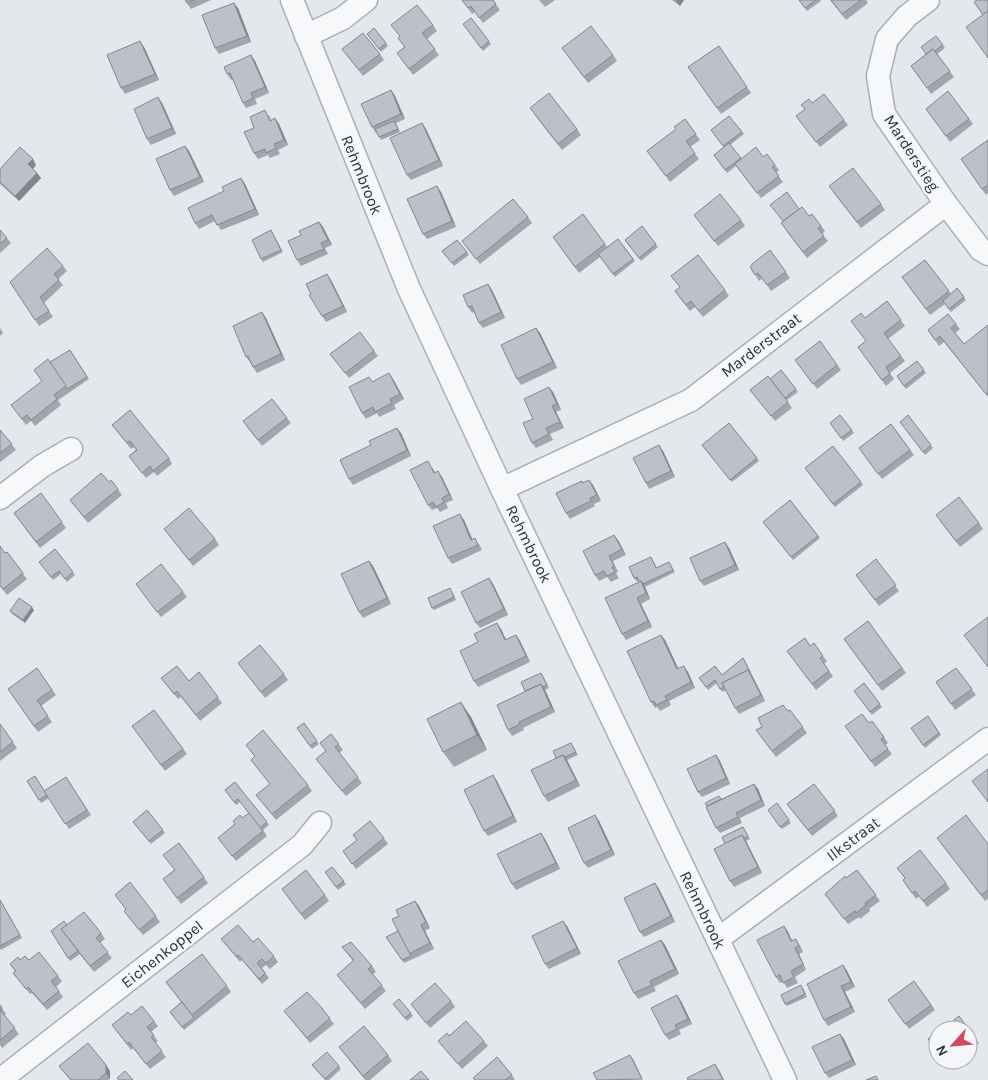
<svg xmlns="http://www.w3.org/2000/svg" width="988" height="1080" font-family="Karla,sans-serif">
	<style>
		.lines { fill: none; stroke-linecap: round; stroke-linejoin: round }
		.minor-casing { stroke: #a9aeb7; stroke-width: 25 }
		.minor { stroke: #f7f8fa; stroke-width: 22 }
		.wall { fill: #a1a5ae }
		.shaded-wall { fill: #83868d }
		.building { fill: #bbc0ca; stroke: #83868d }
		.labels { text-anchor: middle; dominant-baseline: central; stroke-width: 4.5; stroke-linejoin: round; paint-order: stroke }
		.street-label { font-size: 16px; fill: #2b3445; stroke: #f4f6f9 }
	</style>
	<rect width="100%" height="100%" fill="#e4e7ec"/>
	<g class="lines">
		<defs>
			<g id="minor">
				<path d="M292,0L409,289L502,489L785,1080"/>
				<path d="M928,0L907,16L887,39L878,76L884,114L946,204"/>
				<path d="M306,36L343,18L366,0"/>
				<path d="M502,489L691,400L946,204L981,250L988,254"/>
				<path d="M0,498L42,466L71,449"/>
				<path d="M718,939L988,739"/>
				<path d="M0,1080L302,845L320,823"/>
			</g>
		</defs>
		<use href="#minor" class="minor-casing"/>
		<use href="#minor" class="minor"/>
	</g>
	<g class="wall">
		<path d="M185,0H211L191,9Z"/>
		<path d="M462,0H493L500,10L483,23L475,12L472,14Z"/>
		<path d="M539,0H555L545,7Z"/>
		<path d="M672,0H684L680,6Z"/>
		<path d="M799,0H820L821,1L807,11Z"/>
		<path d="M830,0H866L868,3L846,20Z"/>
		<path d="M238,8L251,42L219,54L215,48Z"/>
		<path d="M471,18L491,44L483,51L463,24Z"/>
		<path d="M391,25H433L437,31L427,39L439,55L413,75L397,53L404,47L400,36Z"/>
		<path d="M374,28L388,46L381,52L367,34Z"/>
		<path d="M936,36L945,48L937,54L954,77L931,94L911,66L926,54Z"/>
		<path d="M719,46L751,93L721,114L688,67Z"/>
		<path d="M144,47L159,80L125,94L121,88Z"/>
		<path d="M562,48L613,55L617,61L588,83Z"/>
		<path d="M342,49L380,54L384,60L363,76Z"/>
		<path d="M251,55L255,61L269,93L255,99L257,104L246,108L243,103L233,79L231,80L227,74Z"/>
		<path d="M391,90L395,96L405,119L396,123L400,132L381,140L377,132L376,133L372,127Z"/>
		<path d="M948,91L973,124L950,142L926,109Z"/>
		<path d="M162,103L176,134L151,145L147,139Z"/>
		<path d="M812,103L844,120L848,125L820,147L800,121Z"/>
		<path d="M534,114L577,129L581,135L562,150Z"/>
		<path d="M269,115L271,120L275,118L279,124L288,145L278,150L280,154L270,158L268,155L258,159L254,153V128Z"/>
		<path d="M729,116L744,134L730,145L741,159L763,157L775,165L779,170L776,173L783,182L761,198L736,166L727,173L714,155L724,147L711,130Z"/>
		<path d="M685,119L700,140L690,147L699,159L670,182L647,151L676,129Z"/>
		<path d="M422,123L426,129L443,166L411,180L407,175Z"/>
		<path d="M988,140V193L986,195L961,159Z"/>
		<path d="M185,146L189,151L204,182L174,196L170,190Z"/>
		<path d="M36,165L33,169L37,173L41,178L19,201L0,184V169Z"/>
		<path d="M241,178L245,184L259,215L221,230L215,221L199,229L195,223Z"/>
		<path d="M441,192L456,227L427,239L423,234Z"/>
		<path d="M833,192L881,204L885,210L861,228Z"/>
		<path d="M799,209L809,216L812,214L825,231L822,234L828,241L807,258L785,229Z"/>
		<path d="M583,214L607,247L618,239L635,261L615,277L600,257L579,273L553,237Z"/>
		<path d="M694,215L741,220L745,226L718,246Z"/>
		<path d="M528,217L532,223L480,264L462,241Z"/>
		<path d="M319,222L323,227L332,245L325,248L328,254L301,266L297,260L301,235Z"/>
		<path d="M642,226L658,247L641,261L625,240Z"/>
		<path d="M0,230L11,243L0,253Z"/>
		<path d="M271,230L283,252L263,262L261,259Z"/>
		<path d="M457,240L469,255L454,266L442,251Z"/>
		<path d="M770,250L790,278L771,291L762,278L759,281L754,273Z"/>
		<path d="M925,260L951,294L957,288L966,300L951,312L945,304L930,315L902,277Z"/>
		<path d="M63,266L67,271L58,279L63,285L44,303L53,317L39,326L10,282Z"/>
		<path d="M671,276L725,290L729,296L703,317L695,307L690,311L679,297L675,291L680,287Z"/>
		<path d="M331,280L347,312L326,322L322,316L311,294Z"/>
		<path d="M488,284L492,290L505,318L483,328L479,323L474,312L472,313L468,307Z"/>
		<path d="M887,301L905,326L888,339L905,361L890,373L894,379L886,386L858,347L866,341L865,318Z"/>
		<path d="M266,318L285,360L257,373L253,367L250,362L246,357Z"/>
		<path d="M956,324L960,329L955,333L964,344L988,325V397L944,342L939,346L928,330Z"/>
		<path d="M0,328L3,333L0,336Z"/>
		<path d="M536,328L540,333L557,368L521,385L517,379Z"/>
		<path d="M360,332L378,356L349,378L330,354Z"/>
		<path d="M820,341L841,370L817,389L795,360Z"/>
		<path d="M70,350L89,379L70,392L58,400L61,405L35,426L31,421L26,425L11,405L42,382L50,362Z"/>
		<path d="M917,361L926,373L906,389L897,376Z"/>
		<path d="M781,370L798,392L787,400L792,408L775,421L750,390L770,379Z"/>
		<path d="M369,377L372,382L393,379L404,399L394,405L396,409L379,417L377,413L366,419L362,413Z"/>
		<path d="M553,392L561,410L556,412L564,428L550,434L553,440L536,448L532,443L533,419Z"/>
		<path d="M272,399L291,423L262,446L247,427Z"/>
		<path d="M840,415L854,433L843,441L830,423Z"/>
		<path d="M908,415L933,448L925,455L900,422Z"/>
		<path d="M729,423L759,461L732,482L702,445Z"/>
		<path d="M891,424L914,455L882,479L859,448Z"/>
		<path d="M112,425L169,458L172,464L157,476L154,472L146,478L129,456L136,450L134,447L131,449Z"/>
		<path d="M0,430L16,450L0,462Z"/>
		<path d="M401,433L411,456L353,485L349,479Z"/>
		<path d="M833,446L863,485L835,507L805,468Z"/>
		<path d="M663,451L675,477L649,489L646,483Z"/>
		<path d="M432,467L435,472L442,477L453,500L446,503L448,508L440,512L437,508L432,510L428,505Z"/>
		<path d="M111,480L122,495L88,523L70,500L109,482Z"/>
		<path d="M589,480L593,485L601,501L594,504L595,506L570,519L566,513Z"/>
		<path d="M41,493L66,528L40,548L14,513Z"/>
		<path d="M790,500L820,538L793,560L763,522Z"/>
		<path d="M464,520L472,539L479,544L482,550L452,564L448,558Z"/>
		<path d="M940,521L979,523L983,529L960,547Z"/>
		<path d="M164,529L215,539L219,545L193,566Z"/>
		<path d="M618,540L626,555L613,561L618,572L616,573L619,578L611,582L607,577L599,581L595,575Z"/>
		<path d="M729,548L739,570L704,586L700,581Z"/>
		<path d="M55,549L75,575L67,582L61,574L53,580L39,562Z"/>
		<path d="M7,552L27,579L7,595L0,586L5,553Z"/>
		<path d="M651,557L657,568L669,562L675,572L645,587L650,599L641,604L652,627L626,640L622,634L639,582V581H636L634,578Z"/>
		<path d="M876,559L899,591L879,606L856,575Z"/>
		<path d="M369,561L373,566L391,604L363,618L359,612Z"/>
		<path d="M489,578L493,584L508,615L480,628L476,623Z"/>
		<path d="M140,590L183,592L187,597L161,617Z"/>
		<path d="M452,591L456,600L434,610L432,608Z"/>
		<path d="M34,610L25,623L12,614L10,611Z"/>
		<path d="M868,621L906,673L882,691L844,639Z"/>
		<path d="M501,629L506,640L516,635L520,641L530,662L478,687L474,681L478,642Z"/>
		<path d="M661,635L665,640L678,668L688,672L695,688L669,701L671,705L660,711L657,707L655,708L651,702Z"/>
		<path d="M787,651L823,656L827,661L824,664L833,676L816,690Z"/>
		<path d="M743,658L765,701L739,714L735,708L726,690L722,692L717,683L708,690L699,678L722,675Z"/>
		<path d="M238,663L284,674L288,680L265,698Z"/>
		<path d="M37,668L56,695L41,706L52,722L38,732L8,689Z"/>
		<path d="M956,668L976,695L955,710L936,682Z"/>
		<path d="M199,672L222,703L200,721L181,697L178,699L161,678L189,681Z"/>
		<path d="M543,676L549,688L545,690L555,712L523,728L524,730L512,736L508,730L525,691Z"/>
		<path d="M864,683L882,707L872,715L854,691Z"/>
		<path d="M154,710L187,754L165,771L132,726Z"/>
		<path d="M790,710L807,733L776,757L756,730Z"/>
		<path d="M928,716L941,735L925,748L911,728Z"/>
		<path d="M471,717L487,750L454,767L443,752Z"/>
		<path d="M304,723L319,744L312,749L297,728Z"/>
		<path d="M869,723L884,737L888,743L885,745L892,754L875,767L845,726Z"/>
		<path d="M0,724L17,748L0,761Z"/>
		<path d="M331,734L343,750L339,753L362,783L346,796L316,759L326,751L320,743Z"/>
		<path d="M571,743L578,755L567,760L580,786L548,802L544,796L556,758Z"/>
		<path d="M246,745L308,785L312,791L276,820L256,795L270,784L251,760L255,757Z"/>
		<path d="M716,755L720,761L730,784L702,797L698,792Z"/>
		<path d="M493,775L497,781L517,822L488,836L484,831Z"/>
		<path d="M66,777L91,815L69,829L49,798L41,803L27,781L45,791Z"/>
		<path d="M235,782L269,825L263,830L267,836L236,861L218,838L249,813L240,802L236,805L225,790Z"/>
		<path d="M754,784L758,789L765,806L740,818L742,823L720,833L716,828L721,799Z"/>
		<path d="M814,784L838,816L812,836L787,804Z"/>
		<path d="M777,803L791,823L782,829L768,810Z"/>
		<path d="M147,810L165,833L151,844L133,822Z"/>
		<path d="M595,815L599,821L615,855L588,868L584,863Z"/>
		<path d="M743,827L750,839L746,841L762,873L734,887L730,881Z"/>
		<path d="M353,835L384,838L388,844L356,869L343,851L357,840Z"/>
		<path d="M545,839L560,869L516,890L512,884Z"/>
		<path d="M179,843L208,883L181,904L163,879L174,870Z"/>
		<path d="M941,843L988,844V899L985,901Z"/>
		<path d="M332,867L346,884L338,890L325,872Z"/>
		<path d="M857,870L880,901L869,909L870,911L860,919L859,917L848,924L825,894Z"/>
		<path d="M903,880L946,883L950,889L927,907L919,896L916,899Z"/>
		<path d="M130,882L160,922L143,935L128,916L124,911L126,909L115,895Z"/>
		<path d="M655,883L659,889L675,922L644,937L640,932Z"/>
		<path d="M286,895H325L329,901L305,920Z"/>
		<path d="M0,900L22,938L1,950L0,949Z"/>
		<path d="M415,901L419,906L430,928L425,931L434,949L413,959L404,963L386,937L398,931L399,916Z"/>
		<path d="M67,925L101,933L105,939L100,943L112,958L94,972L78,952L80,954L70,961L51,931Z"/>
		<path d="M567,926L581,954L549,969L545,964Z"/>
		<path d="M784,926L788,932L792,941L800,945L803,952L799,954L806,970L795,977L798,983L787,988L783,981L780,983L776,977Z"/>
		<path d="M221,939L274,956L278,962L270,969L266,965L262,968L269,978L262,984L242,960L240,962Z"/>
		<path d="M661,940L665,945L679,974L654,987L656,991L638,999L634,993Z"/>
		<path d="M342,947L372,966L376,972L373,974L386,991L365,1009L337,975L353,961Z"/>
		<path d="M20,960H29L58,976L62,981L56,987L63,997L47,1010L32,993L30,994L13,973L15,971L10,964Z"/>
		<path d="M843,965L847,971L855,987L845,992L855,1012L828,1026L824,1020Z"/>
		<path d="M914,981L935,1010L909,1029L888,1000Z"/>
		<path d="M166,982L227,986L231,992L184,1030L170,1012L181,1002Z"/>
		<path d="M803,988L807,997L787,1006L785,1004Z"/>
		<path d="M451,1001L455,1007L430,1028L411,1004Z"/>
		<path d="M681,1001L692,1024L679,1030L681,1034L669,1040L665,1035Z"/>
		<path d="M0,1005L6,1014L4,1015L19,1034L2,1048L0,1045Z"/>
		<path d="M395,1007L411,1013L413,1016L407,1021Z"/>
		<path d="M323,1009L327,1014V1015L334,1024L310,1043L284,1011Z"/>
		<path d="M131,1015L154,1021L158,1026L151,1032L158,1041L155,1043L166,1057L150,1069L133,1048L131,1050L112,1025Z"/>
		<path d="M968,1030L979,1043L968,1052Z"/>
		<path d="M840,1034L844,1039L856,1065L829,1078L825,1073Z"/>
		<path d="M449,1036L484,1041L488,1046L462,1069L438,1041Z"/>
		<path d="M339,1047L388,1055L392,1061L370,1080H365Z"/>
		<path d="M944,1060H957L949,1066Z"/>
		<path d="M106,1065L110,1071V1079L108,1080H70L59,1066Z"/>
		<path d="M312,1065L339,1066L341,1069L329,1080H325Z"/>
		<path d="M512,1075L515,1080H474Z"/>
	</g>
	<g class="shaded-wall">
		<path d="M676,0H684L680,6L676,1Z"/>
		<path d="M234,3L238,8L251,42L247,36Z"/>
		<path d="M140,41L144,47L159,80L155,74Z"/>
		<path d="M251,55L255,61L269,93L265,87Z"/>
		<path d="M391,90L395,96L405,119L401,114Z"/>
		<path d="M158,97L162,103L176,134L172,128Z"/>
		<path d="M275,118L279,124L288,145L284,140Z"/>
		<path d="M422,123L426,129L443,166L439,160Z"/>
		<path d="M185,146L189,151L204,182L200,177Z"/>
		<path d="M33,159L36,165L32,170L28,164Z"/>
		<path d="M37,173L41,178L19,201L15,196Z"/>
		<path d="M241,178L245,184L259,215L255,209Z"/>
		<path d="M437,186L441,192L456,227L452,221Z"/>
		<path d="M319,222L323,227L332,245L328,240Z"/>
		<path d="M327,274L331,280L347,312L343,306Z"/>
		<path d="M488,284L492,290L505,318L501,312Z"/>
		<path d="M262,312L266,318L285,360L281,354Z"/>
		<path d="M536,328L540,333L557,368L553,362Z"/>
		<path d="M389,373L393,379L404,399L400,394Z"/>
		<path d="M549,387L553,392L561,410L557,404Z"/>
		<path d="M552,406L556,412L564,428L560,422Z"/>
		<path d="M397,428L401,433L411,456L407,450Z"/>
		<path d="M659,445L663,451L675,477L671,471Z"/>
		<path d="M438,471L442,477L453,500L449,494Z"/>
		<path d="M589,480L593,485L601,501L597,495Z"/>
		<path d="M460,514L464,520L475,546L471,540Z"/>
		<path d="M614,535L618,540L626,555L622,549Z"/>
		<path d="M725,542L729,548L739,570L735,565Z"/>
		<path d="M369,561L373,566L391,604L387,598Z"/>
		<path d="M489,578L493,584L508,615L504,609Z"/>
		<path d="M641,581L645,587L650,599L646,593Z"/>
		<path d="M637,598L641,604L652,627L648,621Z"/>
		<path d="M32,607L34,610L25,623L23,620Z"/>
		<path d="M497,623L501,629L509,646L505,640Z"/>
		<path d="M516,635L520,641L530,662L526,656Z"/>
		<path d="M661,635L665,640L681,675L677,669Z"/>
		<path d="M743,658L745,661L765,701L761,695Z"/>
		<path d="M684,666L688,672L695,688L691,682Z"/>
		<path d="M541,684L545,690L555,712L551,707Z"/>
		<path d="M461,702L471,717L487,750L477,735Z"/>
		<path d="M563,755L567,760L580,786L576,780Z"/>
		<path d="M716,755L720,761L730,784L726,778Z"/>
		<path d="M493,775L497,781L517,822L513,816Z"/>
		<path d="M754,784L758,789L765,806L761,800Z"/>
		<path d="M595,815L599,821L615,855L611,850Z"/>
		<path d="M541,833L545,839L560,869L556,863Z"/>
		<path d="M742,835L746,841L762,873L758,867Z"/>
		<path d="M655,883L659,889L675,922L671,916Z"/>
		<path d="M415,901L419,906L430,928L426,922Z"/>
		<path d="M563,921L567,926L581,954L577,948Z"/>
		<path d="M421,925L425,931L434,949L430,943Z"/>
		<path d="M784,926L788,932L795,947L791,941Z"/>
		<path d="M661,940L665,945L679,974L675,969Z"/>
		<path d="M795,948L799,954L806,970Z"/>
		<path d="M843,965L847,971L855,987L851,982Z"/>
		<path d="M841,986L845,992L855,1012L851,1007Z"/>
		<path d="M677,995L681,1001L692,1024L688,1019Z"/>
		<path d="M840,1034L844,1039L856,1065L852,1060Z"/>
		<path d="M630,1055L634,1061L643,1080L642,1079Z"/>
		<path d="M715,1064L719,1070L724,1080H723Z"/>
		<path d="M106,1065L110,1071V1079L106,1073Z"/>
	</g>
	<g class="building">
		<path d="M185,0H194L187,3Z"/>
		<path d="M462,0H493L496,4L479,18L471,6L468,8Z"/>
		<path d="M799,0H816L805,8Z"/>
		<path d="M831,0H861L842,14Z"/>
		<path d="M977,0H988V11L983,15L974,2Z"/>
		<path d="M234,3L247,36L215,48L202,15Z"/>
		<path d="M417,5L433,25L422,33L435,49L409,69L397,53L405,47L398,38L400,36L391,25Z"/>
		<path d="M988,11V58L966,27Z"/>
		<path d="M471,18L489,41L481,48L463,24Z"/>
		<path d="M591,26L613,55L584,77L562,48Z"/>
		<path d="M374,28L386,43L379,49L367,34Z"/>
		<path d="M363,33L380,54L359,70L342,49Z"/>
		<path d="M936,36L943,45L935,51L933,49L926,54L921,47Z"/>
		<path d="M140,41L155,74L121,88L107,55Z"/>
		<path d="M719,46L747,87L717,108L688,67Z"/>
		<path d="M933,49L950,71L927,88L911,66Z"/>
		<path d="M251,55L265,87L251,93L253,98L243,103L230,73L227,74L224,67Z"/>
		<path d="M391,90L401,114L372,127L361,104Z"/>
		<path d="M948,91L969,119L946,136L926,109Z"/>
		<path d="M549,93L577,129L558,144L530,108Z"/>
		<path d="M824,94L844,120L816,142L796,116L805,109L801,105L809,99L812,103Z"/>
		<path d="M158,97L172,128L147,139L134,109Z"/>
		<path d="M265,110L270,121L275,118L284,140L274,144L276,148L266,153L265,149L254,153L244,132L254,128L250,117Z"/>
		<path d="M729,116L742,132L723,146L711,130Z"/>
		<path d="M685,119L696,134L686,141L695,153L666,176L647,151L676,129L674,127Z"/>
		<path d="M394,121L398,129L379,137L375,129Z"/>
		<path d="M422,123L439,160L407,175L390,138Z"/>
		<path d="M988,140V185L982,189L961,159Z"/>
		<path d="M729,143L741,158L725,170L714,155Z"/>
		<path d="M185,146L200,177L170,190L156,159Z"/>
		<path d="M20,147L33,159L28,164L37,173L15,196L0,182V169Z"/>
		<path d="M756,147L763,157L767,154L775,165L772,167L779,176L757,193L735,164Z"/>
		<path d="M853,168L881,204L857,222L829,186Z"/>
		<path d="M241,178L255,209L217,225L212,215L195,223L188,208L224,191L222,187Z"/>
		<path d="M437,186L452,221L423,234L407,199Z"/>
		<path d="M787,192L799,209L783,221L770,205Z"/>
		<path d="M720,194L741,220L714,241L694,215Z"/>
		<path d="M513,199L528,217L476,259L462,241Z"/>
		<path d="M802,207L809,216L812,214L821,226L818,228L824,236L803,252L781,223Z"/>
		<path d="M583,214L605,244L575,267L553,237Z"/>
		<path d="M319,222L328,240L321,243L324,249L297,260L288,241L301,235L299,231Z"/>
		<path d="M642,226L656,244L639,258L625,240Z"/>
		<path d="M0,230L7,238L0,244Z"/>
		<path d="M271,230L281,250L261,259L252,240Z"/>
		<path d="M618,239L633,259L613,274L598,254Z"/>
		<path d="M457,240L467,252L452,263L442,251Z"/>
		<path d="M47,248L63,266L54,274L59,280L40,297L49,311L35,320L10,282Z"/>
		<path d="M770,250L786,272L767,285L758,273L755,275L750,267L752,265V264Z"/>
		<path d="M698,255L725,290L699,311L691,301L686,305L675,291L680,287L671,276Z"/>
		<path d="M925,260L949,291L926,309L902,277Z"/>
		<path d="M327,274L343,306L322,316L309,295L311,294L306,284Z"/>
		<path d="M488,284L501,312L479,323L472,306L468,307L463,295Z"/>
		<path d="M957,288L964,297L949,309L943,301Z"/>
		<path d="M887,301L901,320L884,333L901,356L886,367L890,374L882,380L858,347L866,341L851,321L861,313L865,318Z"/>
		<path d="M262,312L281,354L253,367L248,356L246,357L233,326Z"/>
		<path d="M948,314L956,324L951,328L964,344L988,325V392L986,394L940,336L935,340L928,330Z"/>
		<path d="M536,328L553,362L517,379L501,345Z"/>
		<path d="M360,332L374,351L345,373L330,354Z"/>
		<path d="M820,341L837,365L813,384L795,360Z"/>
		<path d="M70,350L87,377L67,389L50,362Z"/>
		<path d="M48,359L66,386L54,395L57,399L31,420L27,415L22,419L11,405L42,381L34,370Z"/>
		<path d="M917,361L924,370L904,386L897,376Z"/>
		<path d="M781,370L796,389L785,398L770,379Z"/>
		<path d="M389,373L400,394L390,399L392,403L375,412L373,407L362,413L349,387L369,377L372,382Z"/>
		<path d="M768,376L788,402L771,416L750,390Z"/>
		<path d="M549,387L557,404L552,406L560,422L546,428L549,434L532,443L523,423L533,419L524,399Z"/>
		<path d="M272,399L287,418L258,440L243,421Z"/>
		<path d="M130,410L169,458L153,471L150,466L142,473L129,456L137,450L130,441L127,443L112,425Z"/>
		<path d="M840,415L852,430L841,438L830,423Z"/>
		<path d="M908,415L931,445L923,452L900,422Z"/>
		<path d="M729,423L757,458L730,480L702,445Z"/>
		<path d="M891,424L910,450L878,474L859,448Z"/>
		<path d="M397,428L407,450L349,479L340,460L371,445L369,441Z"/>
		<path d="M0,430L12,444L0,453Z"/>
		<path d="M659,445L671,471L646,483L633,458Z"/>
		<path d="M833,446L861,482L833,504L805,468Z"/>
		<path d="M428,461L434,473L438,471L449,494L442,498L444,502L436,507L433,502L428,505L410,470Z"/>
		<path d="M101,473L109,482L111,480L118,489L84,517L70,500Z"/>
		<path d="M589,480L597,495L590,498L591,501L566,513L556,493L582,481V483Z"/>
		<path d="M41,493L62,522L36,542L14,513Z"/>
		<path d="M959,497L979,523L956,541L936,515Z"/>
		<path d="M790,500L818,536L791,557L763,522Z"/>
		<path d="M189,508L215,539L189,560L164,529Z"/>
		<path d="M460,514L471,540L475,538L478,545L448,558L433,526Z"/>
		<path d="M614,535L622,549L609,556L614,566L612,567L615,572L607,576L604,571L595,575L583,551Z"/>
		<path d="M725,542L735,565L700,581L690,558Z"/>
		<path d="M0,546L5,553L7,552L23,573L3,589L0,585Z"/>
		<path d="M55,549L73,572L65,579L59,571L51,577L39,562Z"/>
		<path d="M651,557L656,568L669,562L673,570L643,584L641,581L639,582L637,577L634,578L629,567Z"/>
		<path d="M876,559L896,585L875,600L856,575Z"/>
		<path d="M369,561L387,598L359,612L341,574Z"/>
		<path d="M161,564L183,592L157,612L136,584Z"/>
		<path d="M489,578L504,609L476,623L461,592Z"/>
		<path d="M641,581L646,593L637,598L648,621L622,634L605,598Z"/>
		<path d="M450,588L454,597L432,608L428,598Z"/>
		<path d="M19,598L32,607L23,620L10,611Z"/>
		<path d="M988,617V667L964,635Z"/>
		<path d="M868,621L902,668L878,685L844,639Z"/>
		<path d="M497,623L505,640L516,635L526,656L474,681L460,651L478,642L474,634Z"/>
		<path d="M661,635L677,669L684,666L691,682L665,696L667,700L656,705L654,701L651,702L627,651Z"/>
		<path d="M805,638L810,646L814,643L823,656L820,658L829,671L812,684L787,651Z"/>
		<path d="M260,645L284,674L261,692L238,663Z"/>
		<path d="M743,658L750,672L748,670L722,683L724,687L720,689L715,680L706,687L699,678L715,666L722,675Z"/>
		<path d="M177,666L189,681L199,672L218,697L196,715L177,691L174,694L161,678Z"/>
		<path d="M37,668L52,690L37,700L48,716L34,726L8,689Z"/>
		<path d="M956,668L972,689L951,704L936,682Z"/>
		<path d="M748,670L761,695L735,708L722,683Z"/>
		<path d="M541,673L547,685L543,687L541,684L525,691L521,682Z"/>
		<path d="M864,683L880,704L870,712L854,691Z"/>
		<path d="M541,684L551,707L519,722L520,724L508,730L497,705Z"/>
		<path d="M461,702L477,735L443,752L427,719Z"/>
		<path d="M783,705L788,711L790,710L803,727L772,751L756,730L762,727L758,718Z"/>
		<path d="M154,710L183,749L161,765L132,726Z"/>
		<path d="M862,714L869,723L872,721L884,737L881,739L888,749L871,761L845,726Z"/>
		<path d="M928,716L939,733L923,745L911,728Z"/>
		<path d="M304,723L317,741L310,746L297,728Z"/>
		<path d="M0,724L13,742L0,752Z"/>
		<path d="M263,730L308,785L272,814L256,795L270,784L251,760L255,756L246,745Z"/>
		<path d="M331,734L339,744L335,747L358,777L342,791L316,759L326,751L320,743Z"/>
		<path d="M571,743L576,752L565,757L563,755L556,758L553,751Z"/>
		<path d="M563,755L576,780L544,796L531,770Z"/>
		<path d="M716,755L726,778L698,792L687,769Z"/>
		<path d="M988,769V802L972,781Z"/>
		<path d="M493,775L513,816L484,831L464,790Z"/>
		<path d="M35,776L47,795L39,800L27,781Z"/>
		<path d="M66,777L87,810L65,824L44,791Z"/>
		<path d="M235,782L267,822L260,828L238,799L234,802L225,790Z"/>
		<path d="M754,784L761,800L736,813L738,817L716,828L706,807Z"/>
		<path d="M814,784L835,811L808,830L787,804Z"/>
		<path d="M719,796L721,799L707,806L705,803Z"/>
		<path d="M777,803L789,820L780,827L768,810Z"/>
		<path d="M147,810L163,830L149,841L133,822Z"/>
		<path d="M249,813L263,831L232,856L218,838L235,824L233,821L240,815L242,818Z"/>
		<path d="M595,815L611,850L584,863L568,828Z"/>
		<path d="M966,815L988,844V890L981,895L937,838Z"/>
		<path d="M370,821L384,838L352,864L343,851L357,840L353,835Z"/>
		<path d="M743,827L748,836L744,838L742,835L725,844L722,837Z"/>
		<path d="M541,833L556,863L512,884L497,854Z"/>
		<path d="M742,835L758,867L730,881L714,849Z"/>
		<path d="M179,843L204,877L177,898L163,879L175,870L163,855Z"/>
		<path d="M920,850L946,883L923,901L915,891L912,893L903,880L905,878L897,868Z"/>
		<path d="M332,867L344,881L336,887L325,872Z"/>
		<path d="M306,870L325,895L301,914L282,889Z"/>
		<path d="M857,870L876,895L865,903L866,905L856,913L855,911L844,919L825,894L845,876L846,878Z"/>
		<path d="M130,882L156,916L139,930L124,911L126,909L115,895Z"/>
		<path d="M655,883L671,916L640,932L624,898Z"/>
		<path d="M0,900L20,935L0,946Z"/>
		<path d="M415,901L426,922L421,925L430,943L409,954L392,919L399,916L396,910Z"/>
		<path d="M84,912L101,933L96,938L108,952L90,966L61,929Z"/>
		<path d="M64,921L67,925L61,929L78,951L68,958L51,931Z"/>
		<path d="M563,921L577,948L545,964L532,936Z"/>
		<path d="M238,925L253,942L258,938L274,956L266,963L262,959L257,963L265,973L259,979L238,955L236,956L221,939Z"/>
		<path d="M784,926L791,941L796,939L799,946L795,948L803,964L791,971L794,977L783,983L780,975L776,977L757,940Z"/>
		<path d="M398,931L411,956L402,960L386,937Z"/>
		<path d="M661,940L675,969L650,981L652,985L634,993L618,961Z"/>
		<path d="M351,942L372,966L368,969L382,985L361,1003L337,975L354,960L342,947Z"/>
		<path d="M39,952L58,976L51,981L59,991L43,1004L28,987L26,989L13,973L16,971L10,964L18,957L20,960L25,956L29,960Z"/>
		<path d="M202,954L227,986L192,1015L166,982Z"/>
		<path d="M843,965L851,982L841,986L851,1007L824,1020L807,984Z"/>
		<path d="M914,981L931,1005L905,1024L888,1000Z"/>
		<path d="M435,983L451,1001L426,1023L411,1004Z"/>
		<path d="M801,985L805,994L785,1004L781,995Z"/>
		<path d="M307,992L323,1009H322L330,1018L307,1038L284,1011Z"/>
		<path d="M677,995L688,1019L675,1025L677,1029L665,1035L651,1008Z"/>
		<path d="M399,999L411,1013L405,1018L393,1004Z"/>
		<path d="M182,1002L194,1018L182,1027L170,1012Z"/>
		<path d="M0,1005L2,1008L0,1010L15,1028L0,1040Z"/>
		<path d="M142,1006L154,1021L147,1027L154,1035L151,1037L162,1051L146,1064L129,1042L127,1044L112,1025L128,1012L131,1015Z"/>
		<path d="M959,1016L975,1038L968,1043V1030H941Z"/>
		<path d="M466,1021L484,1041L458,1064L438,1041L447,1033L449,1036Z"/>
		<path d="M364,1026L388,1055L363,1076L339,1047Z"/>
		<path d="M938,1032V1052L928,1039Z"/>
		<path d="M840,1034L852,1060L825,1073L812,1047Z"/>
		<path d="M88,1043L106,1065V1073L98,1080H71L59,1066Z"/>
		<path d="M327,1052L339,1066L325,1079L312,1065Z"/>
		<path d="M630,1055L642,1079L597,1080L593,1073Z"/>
		<path d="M497,1057L512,1075L505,1080H475L473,1078Z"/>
		<path d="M715,1064L723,1080H688L687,1078Z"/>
		<path d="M125,1071L133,1080H119L117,1078Z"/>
		<path d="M421,1071L429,1080H410Z"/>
		<path d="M876,1076L878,1080H866Z"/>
	</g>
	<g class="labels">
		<g class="street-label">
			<text transform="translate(912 153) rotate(57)">Marderstieg</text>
			<text transform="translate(362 175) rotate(68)">Rehmbrook</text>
			<text transform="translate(761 345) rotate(-37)">Marderstraat</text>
			<text transform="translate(529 544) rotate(64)">Rehmbrook</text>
			<text transform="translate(853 839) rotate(-37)">Ilkstraat</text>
			<text transform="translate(703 910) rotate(64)">Rehmbrook</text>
			<text transform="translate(162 954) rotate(-38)">Eichenkoppel</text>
		</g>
	</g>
	<g transform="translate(953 1045) rotate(243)"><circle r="24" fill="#f4f6f9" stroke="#a4a8b1"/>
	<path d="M0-4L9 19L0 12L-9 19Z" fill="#d1495b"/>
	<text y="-8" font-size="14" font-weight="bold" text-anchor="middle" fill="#2b3445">N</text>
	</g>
</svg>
